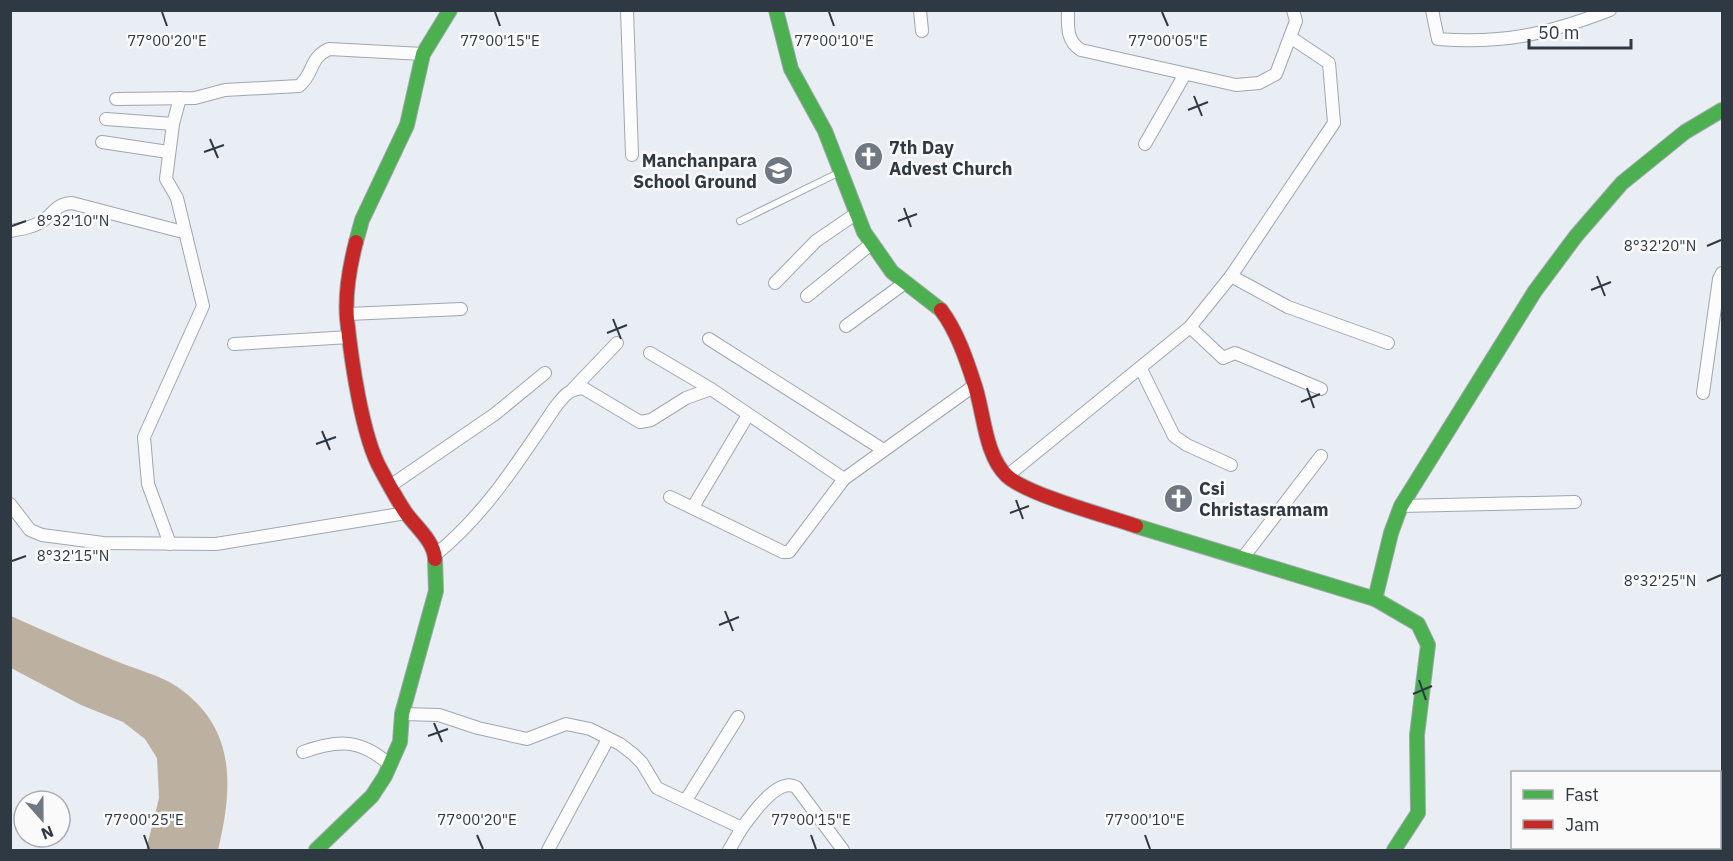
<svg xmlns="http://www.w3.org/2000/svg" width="1733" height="861" font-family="'IBM Plex Sans',sans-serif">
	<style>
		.water { fill: #bcb1a0 }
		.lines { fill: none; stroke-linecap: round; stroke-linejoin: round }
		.lane-casing { stroke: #a0a6ae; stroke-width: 8 }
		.street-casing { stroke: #a0a6ae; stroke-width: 14 }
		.fast-casing { stroke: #a0a6ae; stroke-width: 16 }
		.jam-casing { stroke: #a0a6ae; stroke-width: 16 }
		.lane { stroke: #fcfcfd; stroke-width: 6 }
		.street { stroke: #fcfcfd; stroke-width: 12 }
		.fast { stroke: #4caf50; stroke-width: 14 }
		.jam { stroke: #c62828; stroke-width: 14 }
		.ticks { fill: none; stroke: #2f3944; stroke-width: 2 }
		.labels { text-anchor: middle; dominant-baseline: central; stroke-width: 5; stroke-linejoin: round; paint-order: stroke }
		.poi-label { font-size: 18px; font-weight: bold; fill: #2f3944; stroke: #fafafa; text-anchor: start }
		.ticks-label { font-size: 15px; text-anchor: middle; fill: #2f3944; stroke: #fafafa; stroke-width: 5; stroke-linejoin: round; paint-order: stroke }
	</style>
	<rect width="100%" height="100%" fill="#e9eef4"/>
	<path class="water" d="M11,616C46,632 81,647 116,661C135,669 159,675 176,686C237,727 233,787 218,850H146L159,798L157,758L145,739L123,722L81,705L11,668Z"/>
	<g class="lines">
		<defs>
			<path id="lane" d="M740,221L840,172"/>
			<g id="street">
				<path d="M627,10L632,155"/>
				<path d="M920,10L922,31"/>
				<path d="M1068,10C1068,26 1066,41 1081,50L1236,85L1259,83L1276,74L1296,21L1293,10"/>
				<path d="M1432,10L1438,39C1504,44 1548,34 1610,10"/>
				<path d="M116,99L195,98L225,90L299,86C314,74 309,58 329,49L423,54"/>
				<path d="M106,119L173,124"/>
				<path d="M102,142L168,152"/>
				<path d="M1145,144L1185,74"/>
				<path d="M10,231C22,229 34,227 44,220C55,212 56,204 72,203L179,231"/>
				<path d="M1231,276L1334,123L1329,63L1290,37"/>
				<path d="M775,283L816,241L857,213"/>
				<path d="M807,296L871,244"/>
				<path d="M348,314L461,309"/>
				<path d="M846,326L906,282"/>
				<path d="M1190,327L1223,358L1235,353L1321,389"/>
				<path d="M709,339L882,449"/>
				<path d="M234,344L350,337"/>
				<path d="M650,353L711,389"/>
				<path d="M1141,369L1174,436L1187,445L1231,465"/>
				<path d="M573,389L617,343"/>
				<path d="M1703,393L1719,279L1722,273"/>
				<path d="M1007,476L1190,327L1231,276L1288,307L1388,343"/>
				<path d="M390,486L495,414L545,373"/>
				<path d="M670,497L783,552H789L844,479L975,385"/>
				<path d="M10,504L30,530L42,535L103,543L216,544L406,513"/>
				<path d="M1401,506L1575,502"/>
				<path d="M693,507L748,415"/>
				<path d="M170,544L148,484L144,437L203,306L177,198L166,179L173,124L180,98"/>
				<path d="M435,555C486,514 519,460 556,406C564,396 569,389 583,388L640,422L651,420L686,398L711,389L844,479"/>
				<path d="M1242,559L1321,456"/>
				<path d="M402,714L439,715L478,728L527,739L566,724L590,729L620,744L633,754L642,763L657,788L742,828L729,850"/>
				<path d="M303,752C339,739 361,739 390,765"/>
				<path d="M686,800L738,717"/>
				<path d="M742,828C752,814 778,777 796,787L843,850"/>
				<path d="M548,850L608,739"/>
			</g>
			<g id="fast">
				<path d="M776,10L791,69L825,131L864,232L892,272L941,310"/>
				<path d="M356,242L362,220L407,125L423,54L450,10"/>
				<path d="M1136,526L1375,599L1418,624L1428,645L1417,735L1418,813L1394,850"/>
				<path d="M1375,599L1391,533L1401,506L1535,291L1576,236L1622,183L1685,132L1722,110"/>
				<path d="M316,850L372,796L385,776L400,742L402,714L436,591L435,559"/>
			</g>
			<g id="jam">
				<path d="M356,242C350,265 345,295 347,319C351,358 362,437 381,470C389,485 397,500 406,513C416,527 434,541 435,559"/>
				<path d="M941,310C957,331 967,361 975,386C984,413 985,456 1007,476C1028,495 1107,516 1136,526"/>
			</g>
		</defs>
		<use href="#lane" class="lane-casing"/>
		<use href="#street" class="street-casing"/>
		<use href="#fast" class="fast-casing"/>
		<use href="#jam" class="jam-casing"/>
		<use href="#lane" class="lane"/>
		<use href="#street" class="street"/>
		<use href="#fast" class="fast"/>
		<use href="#jam" class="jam"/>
	</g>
	<path class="ticks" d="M162,12L167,26M495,12L500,26M829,12L834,26M1162,12L1168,26M1194,96L1202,116M1188,110L1208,102M210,139L218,158M204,152L224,145M904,208L911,227M898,221L917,214M12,226L26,221M1707,246L1721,240M1597,276L1605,296M1591,290L1611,282M613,319L621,339M607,333L627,325M1307,388L1314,408M1301,402L1320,394M322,431L330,450M316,444L336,437M1016,500L1023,519M1010,513L1029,506M12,561L26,556M1707,581L1721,575M725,611L733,631M719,625L739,617M1419,680L1426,700M1413,694L1432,686M434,723L442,742M428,736L448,729M144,835L149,849M477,835L483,849M811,835L816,849M1145,835L1150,849"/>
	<defs>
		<symbol id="church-disc" viewBox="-11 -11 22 22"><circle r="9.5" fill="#707882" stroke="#fafafa"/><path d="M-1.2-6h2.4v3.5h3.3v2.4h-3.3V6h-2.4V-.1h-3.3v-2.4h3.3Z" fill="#fff"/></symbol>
		<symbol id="school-disc" viewBox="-11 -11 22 22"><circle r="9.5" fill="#707882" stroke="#fafafa"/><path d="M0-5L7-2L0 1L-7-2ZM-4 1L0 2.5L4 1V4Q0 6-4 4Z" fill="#fff"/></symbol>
	</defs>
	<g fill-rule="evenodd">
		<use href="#church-disc" x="852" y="140" width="33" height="33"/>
		<use href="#school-disc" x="762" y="154" width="33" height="33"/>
		<use href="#church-disc" x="1162" y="482" width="33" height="33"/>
	</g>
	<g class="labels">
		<g class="poi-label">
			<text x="889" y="147">7th Day<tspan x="889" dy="21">Advest Church</tspan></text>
			<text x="757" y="160" text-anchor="end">Manchanpara<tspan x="757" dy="21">School Ground</tspan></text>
			<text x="1199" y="488">Csi<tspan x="1199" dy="21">Christasramam</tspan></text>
		</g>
	</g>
	<g class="ticks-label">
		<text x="167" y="46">77°00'20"E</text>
		<text x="500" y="46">77°00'15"E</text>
		<text x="834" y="46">77°00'10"E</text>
		<text x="1168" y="46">77°00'05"E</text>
		<text x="73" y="226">8°32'10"N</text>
		<text x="1660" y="251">8°32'20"N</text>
		<text x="73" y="561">8°32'15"N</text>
		<text x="1660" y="586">8°32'25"N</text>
		<text x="144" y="825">77°00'25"E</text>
		<text x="477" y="825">77°00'20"E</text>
		<text x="811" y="825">77°00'15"E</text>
		<text x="1145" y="825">77°00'10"E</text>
	</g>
	<rect width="1733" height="861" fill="none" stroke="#2f3944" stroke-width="24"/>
	<rect x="1511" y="771" width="210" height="78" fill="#fafafa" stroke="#a9adb1" stroke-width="1.5"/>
	<rect x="1523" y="790" width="30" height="9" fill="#4caf50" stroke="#a9adb1" stroke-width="1.5"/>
	<text x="1565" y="801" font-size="18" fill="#2f3944">Fast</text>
	<rect x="1523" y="820" width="30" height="9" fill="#c62828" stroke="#a9adb1" stroke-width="1.5"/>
	<text x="1565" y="831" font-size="18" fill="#2f3944">Jam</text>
	<g transform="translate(42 819) rotate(159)"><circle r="28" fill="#fafafa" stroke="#a9adb1" stroke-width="1.5"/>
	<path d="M0-4.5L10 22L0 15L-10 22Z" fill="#707882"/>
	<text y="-9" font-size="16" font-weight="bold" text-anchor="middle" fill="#2f3944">N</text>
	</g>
	<path d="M1529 39v9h102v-9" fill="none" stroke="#2f3944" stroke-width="3"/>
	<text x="1538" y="39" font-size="18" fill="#2f3944" stroke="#fafafa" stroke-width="4.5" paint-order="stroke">50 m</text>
</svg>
